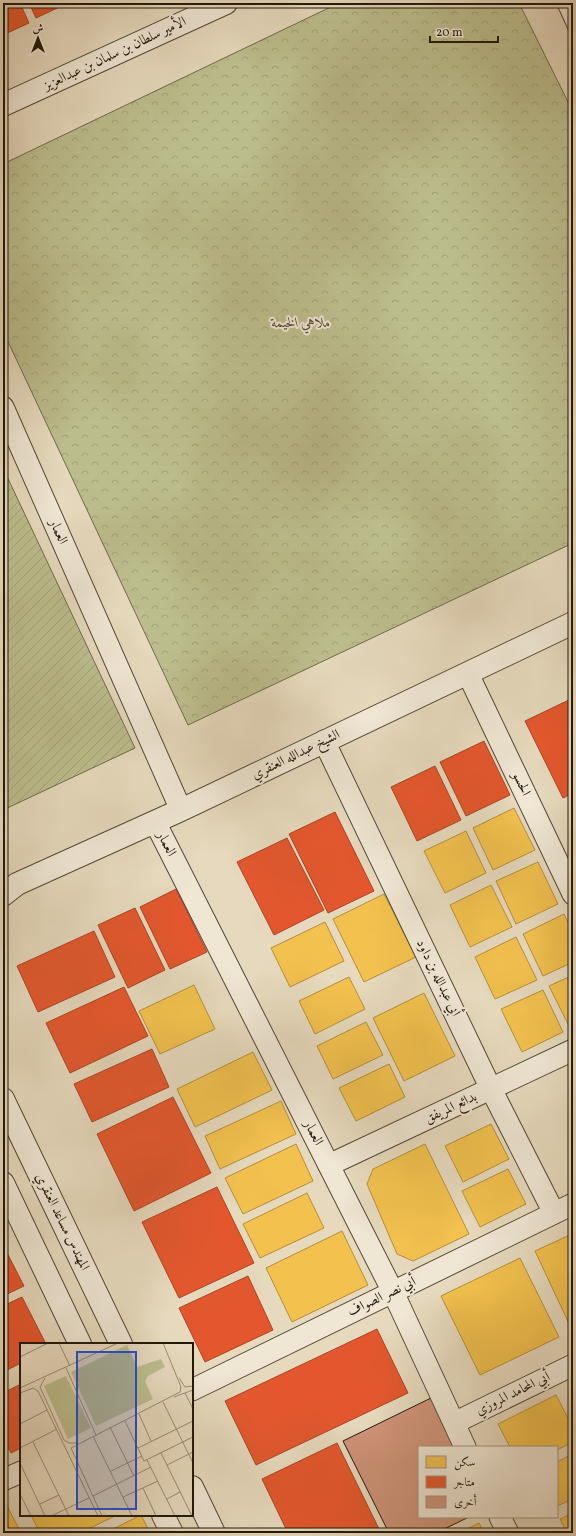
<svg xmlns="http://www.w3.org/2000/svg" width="576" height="1536" font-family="Vollkorn,Amiri,serif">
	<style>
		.park { fill: url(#park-crowns); stroke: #6e6a4c }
		.garden { fill: url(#garden-furrows); stroke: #6e6a4c }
		.homes { fill: #f2c14e; stroke: #b38e3a }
		.shops { fill: #e4572e; stroke: #aa4423 }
		.building { fill: #cf9379; stroke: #21170a }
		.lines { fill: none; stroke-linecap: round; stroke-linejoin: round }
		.service-casing { stroke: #524837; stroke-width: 12 }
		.minor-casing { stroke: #524837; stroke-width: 23 }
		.tertiary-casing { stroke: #524837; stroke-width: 24 }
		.service { stroke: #efe6d4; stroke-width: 10 }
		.minor { stroke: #efe6d4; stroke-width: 21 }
		.tertiary { stroke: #efe6d4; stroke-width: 22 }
		.labels { text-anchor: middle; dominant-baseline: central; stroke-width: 4; stroke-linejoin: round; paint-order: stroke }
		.street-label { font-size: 14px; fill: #21170a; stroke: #efe6d4 }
		.park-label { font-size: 14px; font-style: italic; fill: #504931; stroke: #efe6d4 }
		.inset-road { fill: none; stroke: #978b75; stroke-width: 1 }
		.view { fill: #1d4ed8; fill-opacity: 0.15; stroke: #1d4ed8; stroke-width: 2 }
		.inset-edge { fill: none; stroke: #21170a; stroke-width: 2 }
	</style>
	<defs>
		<pattern id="park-crowns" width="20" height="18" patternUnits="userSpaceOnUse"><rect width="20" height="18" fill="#bcbd8d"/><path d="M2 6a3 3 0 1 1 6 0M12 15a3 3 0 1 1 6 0" fill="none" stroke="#a1a278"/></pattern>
		<pattern id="garden-furrows" width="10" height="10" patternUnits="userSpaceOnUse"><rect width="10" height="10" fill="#bcbd8d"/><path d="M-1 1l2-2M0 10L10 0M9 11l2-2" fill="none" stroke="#a1a278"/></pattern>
	</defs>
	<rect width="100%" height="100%" fill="#e6d9bd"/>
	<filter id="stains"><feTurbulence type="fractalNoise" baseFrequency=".005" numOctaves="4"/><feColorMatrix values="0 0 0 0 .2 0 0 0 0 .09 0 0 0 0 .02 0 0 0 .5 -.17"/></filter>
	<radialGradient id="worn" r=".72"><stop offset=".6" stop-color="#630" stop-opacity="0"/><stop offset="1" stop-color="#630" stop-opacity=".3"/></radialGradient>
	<path class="park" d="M339,3H519L573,112V543L188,725L3,331V164Z"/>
	<path class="garden" d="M3,468L135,748L3,810Z"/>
	<g class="homes">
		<path d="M573,806V816L569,808Z"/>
		<path d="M514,808L535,850L493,870L473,828Z"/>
		<path d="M466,831L486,873L445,893L424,851Z"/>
		<path d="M538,862L558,904L516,924L496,881Z"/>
		<path d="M491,885L512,927L470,947L450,905Z"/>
		<path d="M384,894L416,957L364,982L333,919Z"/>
		<path d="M564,914L573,932V962L543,976L523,934Z"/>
		<path d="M325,922L344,961L290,987L271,948Z"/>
		<path d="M516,937L537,980L495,999L475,957Z"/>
		<path d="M573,975V1027L570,1028L549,986Z"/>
		<path d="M349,977L365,1009L315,1034L299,1001Z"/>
		<path d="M194,985L215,1029L160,1054L139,1011Z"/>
		<path d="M543,990L563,1032L522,1052L501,1009Z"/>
		<path d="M424,993L455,1056L404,1081L373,1018Z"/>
		<path d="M366,1022L383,1055L333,1079L317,1046Z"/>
		<path d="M253,1052L272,1090L195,1127L177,1089Z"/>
		<path d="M389,1064L405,1097L356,1121L339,1088Z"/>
		<path d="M281,1101L296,1134L220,1169L205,1136Z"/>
		<path d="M491,1124L509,1159L463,1182L445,1146Z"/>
		<path d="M296,1144L313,1181L243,1214L225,1178Z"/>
		<path d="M425,1144L469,1234L413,1261L397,1254L367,1184L373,1169Z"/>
		<path d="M508,1169L526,1204L480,1227L462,1191Z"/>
		<path d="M307,1193L324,1228L260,1258L243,1224Z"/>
		<path d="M342,1231L368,1285L292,1322L266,1268Z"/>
		<path d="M572,1234L573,1329L572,1330L535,1251Z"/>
		<path d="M520,1258L559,1337L480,1375L441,1296Z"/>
		<path d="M556,1395L573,1428V1442L557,1450V1447H510L498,1424Z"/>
		<path d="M573,1454V1499L557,1506V1462Z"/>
		<path d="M3,1498L21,1533H3Z"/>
		<path d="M573,1513V1533H567L560,1519Z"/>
		<path d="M31,1515H117L80,1533H40Z"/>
		<path d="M141,1515L150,1533H105Z"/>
		<path d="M479,1523L484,1533H459Z"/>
	</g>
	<g class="shops">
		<path d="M3,3H20L29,23L3,35Z"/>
		<path d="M29,3H68L36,18Z"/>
		<path d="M573,698V793L563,798L525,721Z"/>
		<path d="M484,741L510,795L466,816L440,762Z"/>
		<path d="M435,766L461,820L417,841L391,787Z"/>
		<path d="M335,812L374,891L328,913L289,834Z"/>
		<path d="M287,838L324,910L274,935L237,862Z"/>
		<path d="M176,889L207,952L170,969L140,907Z"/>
		<path d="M135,908L165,970L128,988L98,925Z"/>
		<path d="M94,931L115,977L38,1012L17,966Z"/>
		<path d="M124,987L148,1036L70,1073L46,1023Z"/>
		<path d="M152,1049L169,1087L92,1122L74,1084Z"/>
		<path d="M173,1097L211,1173L134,1211L97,1134Z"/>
		<path d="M217,1187L254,1263L179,1298L142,1222Z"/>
		<path d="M3,1245L24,1286L3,1296Z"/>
		<path d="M248,1276L273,1330L205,1362L179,1308Z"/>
		<path d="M22,1297L46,1344H21V1363L3,1372V1306Z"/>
		<path d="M377,1329L408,1393L256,1465L225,1401Z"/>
		<path d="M21,1384V1448L11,1453L3,1437V1393Z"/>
		<path d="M337,1443L381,1533H288L262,1479Z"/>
	</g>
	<path class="building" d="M431,1398L455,1447H419V1517H469L436,1533H389L343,1441Z"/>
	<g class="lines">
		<defs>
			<path id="service" d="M562,3L573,27"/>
			<g id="minor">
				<path d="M3,407L181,810"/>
				<path d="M468,674L573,894"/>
				<path d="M324,741L491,1089L554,1213"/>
				<path d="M155,822L393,1292L465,1447"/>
				<path d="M329,1165L573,1050"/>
				<path d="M192,1390L573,1204"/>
				<path d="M454,1423L573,1365"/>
				<path d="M3,1480L21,1472"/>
				<path d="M500,1517L508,1533"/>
			</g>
			<g id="tertiary">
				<path d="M3,105L226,3"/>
				<path d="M3,895L17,884L181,810L573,623"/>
				<path d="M3,1099L121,1344"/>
				<path d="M3,1183L80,1344"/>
				<path d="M192,1487L214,1533"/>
				<path d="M163,1515L172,1533"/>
			</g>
		</defs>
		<use href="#service" class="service-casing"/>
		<use href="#minor" class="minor-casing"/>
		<use href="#tertiary" class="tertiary-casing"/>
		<use href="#service" class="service"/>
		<use href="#minor" class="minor"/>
		<use href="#tertiary" class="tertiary"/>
	</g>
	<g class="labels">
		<g class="street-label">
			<text transform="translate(115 54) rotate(-25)">الأمير سلطان بن سلمان بن عبدالعزيز</text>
			<text transform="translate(58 532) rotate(66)">العمار</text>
			<text transform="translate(296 755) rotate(-26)">الشيخ عبدالله العنقري</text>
			<text transform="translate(521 784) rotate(65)">الحسو</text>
			<text transform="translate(166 844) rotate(63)">العمار</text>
			<text transform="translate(438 978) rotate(64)">أبي عبدالله بن داود</text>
			<text transform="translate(451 1108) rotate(-25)">بدائع المريفق</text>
			<text transform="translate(313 1133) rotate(63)">العمار</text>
			<text transform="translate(62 1222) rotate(64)">المهندس مساعد العنقري</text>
			<text transform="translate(382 1297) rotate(-26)">أبي نصر الصواف</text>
			<text transform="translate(513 1394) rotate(-26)">أبي المحامد المروزي</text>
		</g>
		<g class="park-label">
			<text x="301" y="323">ملاهي الخيمة</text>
		</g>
	</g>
	<g transform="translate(20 1343)">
		<rect width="173" height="173" fill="#e6d9bd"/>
		<path d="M107,2L117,24L141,16L145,24L128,33L125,38L133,56L76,83L51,29Z" fill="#bcbd8d"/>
		<path d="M46,33L71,85L48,96L24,43Z" fill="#bcbd8d"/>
		<path class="inset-road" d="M39,0L50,23M0,14L28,0M46,25L76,92M25,35L20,44L44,97L49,100H56M159,35L165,44L173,43M0,45L98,0M0,50L13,45L18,48L78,173M165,50L173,66M154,54L173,47M143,59L173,120M119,71L131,98M105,78L124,118L173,94M0,81L27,67M90,84L114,133M73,93L112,173M13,99L49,173M0,105L37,86M118,105L173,78M141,110L172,173M127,117L155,173M0,120L25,173M147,122L173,109M91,128L122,113M123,145L136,173M0,151L11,173M73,153L131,124M103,154L138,138M147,156L160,149M20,161L39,152M31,173L69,155M82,173L51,105L160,49L161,44L143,0"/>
		<path class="view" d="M57,9H116V166H57Z"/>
		<rect width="173" height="173" class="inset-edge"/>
	</g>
	<rect width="576" height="1536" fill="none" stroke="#e6d9bd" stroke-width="16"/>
	<rect x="4" y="4" width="568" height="1528" fill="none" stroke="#21170a" stroke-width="2"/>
	<rect x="8" y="8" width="560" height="1520" fill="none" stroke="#21170a"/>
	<rect x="418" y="1446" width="140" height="72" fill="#efe6d4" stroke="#9d9383"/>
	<rect x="426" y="1456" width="20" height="12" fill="#f2c14e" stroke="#9d9383"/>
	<text x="454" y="1466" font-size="12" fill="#21170a">سكن</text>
	<rect x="426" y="1476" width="20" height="12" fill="#e4572e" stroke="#9d9383"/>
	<text x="454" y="1486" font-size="12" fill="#21170a">متاجر</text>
	<rect x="426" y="1496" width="20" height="12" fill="#cf9379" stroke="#9d9383"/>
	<text x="454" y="1506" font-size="12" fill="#21170a">أخرى</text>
	<g transform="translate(38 38)" stroke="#efe6d4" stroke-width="3" paint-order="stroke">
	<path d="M0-3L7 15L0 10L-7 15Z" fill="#21170a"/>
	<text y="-6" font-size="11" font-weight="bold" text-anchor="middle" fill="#21170a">ش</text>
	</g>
	<path d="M430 36v6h68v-6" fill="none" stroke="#21170a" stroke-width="2"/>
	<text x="436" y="36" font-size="12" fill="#21170a" stroke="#efe6d4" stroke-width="3" paint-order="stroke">20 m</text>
	<rect width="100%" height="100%" filter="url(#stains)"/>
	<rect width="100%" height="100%" fill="url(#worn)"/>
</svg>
